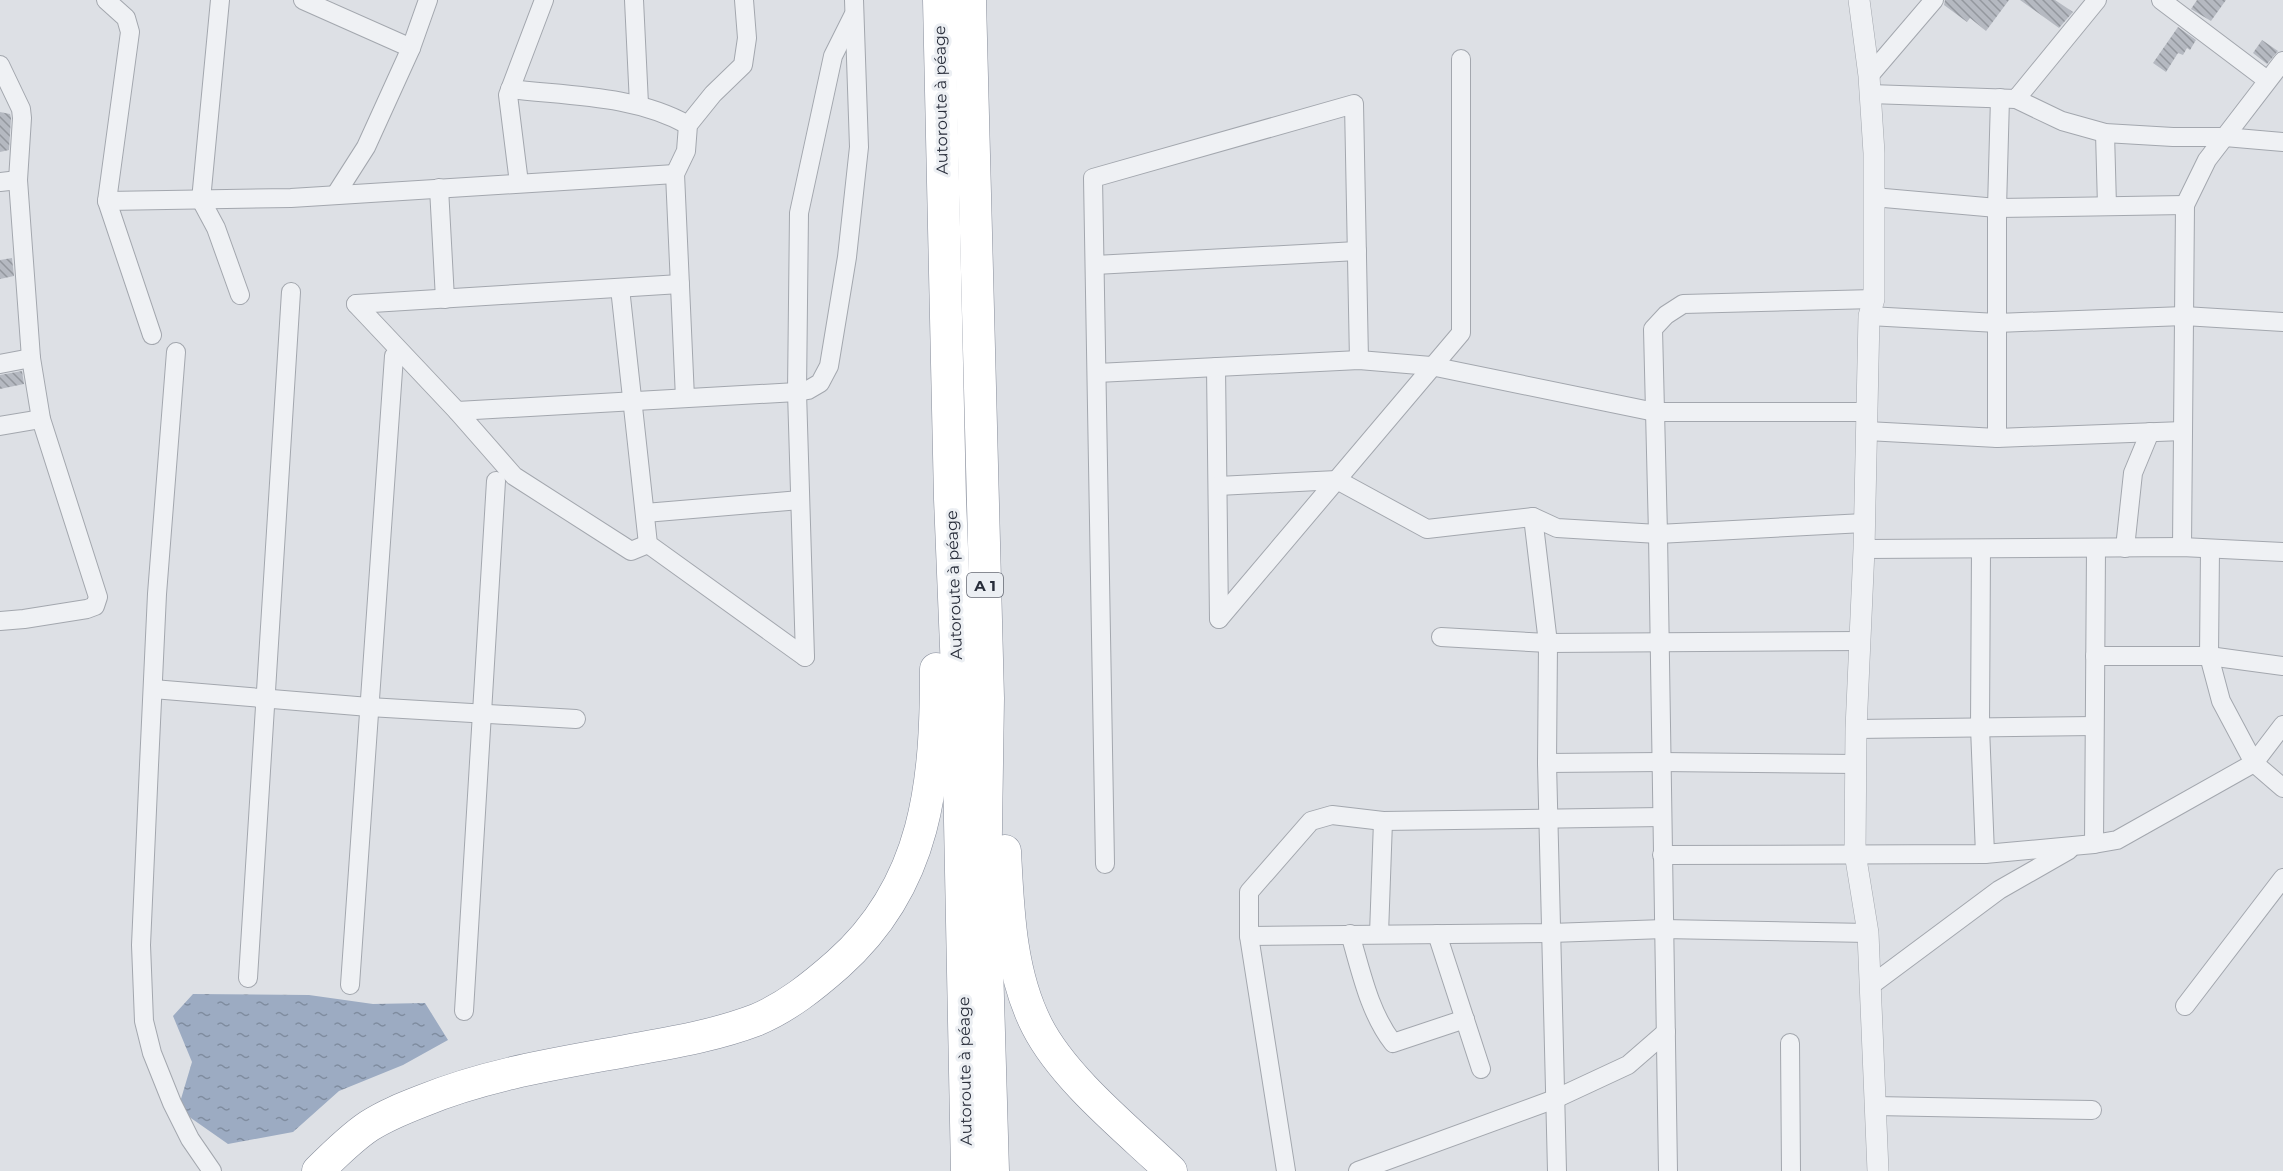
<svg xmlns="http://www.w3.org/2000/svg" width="2283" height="1171" font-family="Montserrat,sans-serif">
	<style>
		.water { fill: url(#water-ripples) }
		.building { fill: url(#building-back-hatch) }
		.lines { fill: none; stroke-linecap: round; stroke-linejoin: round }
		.minor-casing { stroke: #a3a7ae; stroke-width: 20 }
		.tertiary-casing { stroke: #a3a7ae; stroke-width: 22 }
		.motorway-casing { stroke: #868c9a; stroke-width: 33 }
		.minor { stroke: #eff1f4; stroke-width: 18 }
		.tertiary { stroke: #eff1f4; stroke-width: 21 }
		.motorway { stroke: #fff; stroke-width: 32 }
		.labels { text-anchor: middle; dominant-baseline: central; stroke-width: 6; stroke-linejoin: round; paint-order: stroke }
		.shield { fill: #eceff3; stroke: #636772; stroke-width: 1.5 }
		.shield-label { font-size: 15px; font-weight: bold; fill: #282d3a }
		.street-label { font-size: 16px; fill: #282d3a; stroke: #eceff3 }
	</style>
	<defs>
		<pattern id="water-ripples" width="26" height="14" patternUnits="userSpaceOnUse" patternTransform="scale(1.5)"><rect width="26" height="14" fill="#9cabc2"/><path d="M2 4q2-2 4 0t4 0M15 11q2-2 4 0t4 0" fill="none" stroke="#7f8c9f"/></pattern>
		<pattern id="building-back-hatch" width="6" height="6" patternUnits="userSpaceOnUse" patternTransform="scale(1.5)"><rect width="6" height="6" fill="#b5b9c1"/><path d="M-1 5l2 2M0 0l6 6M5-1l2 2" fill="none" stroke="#93979e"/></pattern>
	</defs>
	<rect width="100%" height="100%" fill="#dde0e5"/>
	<path class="water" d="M193,994L309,995L373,1004L425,1003L448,1040L403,1065L339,1091L293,1132L228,1144L178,1109L192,1062L173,1016Z"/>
	<g class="building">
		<path d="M1945,0H2009L1986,31L1970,18L1967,22L1944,5Z"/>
		<path d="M2020,0H2055L2073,12L2059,28Z"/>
		<path d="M2197,0H2226L2211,21L2191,9Z"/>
		<path d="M2178,27L2196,40L2190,50L2187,48L2183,55L2178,53L2166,72L2153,63Z"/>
		<path d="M2262,40L2278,51L2267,64L2253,53Z"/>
		<path d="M0,112L10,114L11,118L9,150L0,152Z"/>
		<path d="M12,258L14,276L0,279V260Z"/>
		<path d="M22,371L24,384L0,389V375Z"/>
	</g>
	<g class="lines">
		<defs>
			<g id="minor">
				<path d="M106,0L126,18L130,32L107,201L152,335"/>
				<path d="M220,0L201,200L216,228L240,295"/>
				<path d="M303,0L411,48"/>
				<path d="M634,0L639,104"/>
				<path d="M2161,0L2267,80"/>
				<path d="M0,65L21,109L22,118L18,180L31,358L41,419L98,597L95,606L87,609L24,619L0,621"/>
				<path d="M1869,76L1934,0"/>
				<path d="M510,89C569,96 635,95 688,125"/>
				<path d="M1870,94L2016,99L2097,0"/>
				<path d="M2016,99L2062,121L2105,133L2173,137H2225L2283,142"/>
				<path d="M2105,133L2107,206"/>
				<path d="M0,182L18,180"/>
				<path d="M519,183L508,95L544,0"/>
				<path d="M439,188L445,299"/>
				<path d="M336,194L366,147L411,48L428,0"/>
				<path d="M1873,197L1997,208L2185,205"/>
				<path d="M107,201L291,198L675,174"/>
				<path d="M1095,265L1357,251"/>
				<path d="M620,288L648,544L805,657"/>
				<path d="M356,304L457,411L514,476L631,551L648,544"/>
				<path d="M356,304L680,284"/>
				<path d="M1869,316L1997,323L2184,316L2283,322"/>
				<path d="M176,352L157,594L149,765L141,945L144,1021L152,1053L172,1103L190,1139L212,1171"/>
				<path d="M0,364L31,358"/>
				<path d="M1216,367L1219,619"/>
				<path d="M1097,373L1359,360L1431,366L1655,412H1867"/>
				<path d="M685,398L675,174L686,151L688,125L713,94L743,65L747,38L744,0"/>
				<path d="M457,411L797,392L808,390L820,383L829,366L847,257L859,147L854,0"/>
				<path d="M0,426L41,419"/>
				<path d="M1867,431L1997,438L2183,431"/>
				<path d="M1997,438V208L2000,98"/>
				<path d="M1218,486L1337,480L1427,529L1533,517L1557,528L1658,534L1864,523"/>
				<path d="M645,513L800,500"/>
				<path d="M1533,517L1548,643L1547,763L1557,1171"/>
				<path d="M2182,547L2185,205L2207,160L2283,61"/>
				<path d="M2125,548L2133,473L2150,432"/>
				<path d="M1864,549L2182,547L2283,552"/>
				<path d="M1981,549L1980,727L1985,854"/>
				<path d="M2096,549L2094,844L2117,840L2254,763L2283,725"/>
				<path d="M2210,549L2209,656L2221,701L2254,763L2283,788"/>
				<path d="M1219,619L1461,333V59"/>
				<path d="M1441,637L1548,643L1860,641"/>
				<path d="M2095,656H2209L2283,666"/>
				<path d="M805,657L797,392L799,213L833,56L853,16"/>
				<path d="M153,689L369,707L576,719"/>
				<path d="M1856,729L2094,726"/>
				<path d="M1547,763L1661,762L1856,764"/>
				<path d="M1662,817L1383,821L1332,815L1311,821L1249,892V936L1551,933L1664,929L1868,933"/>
				<path d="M1662,855L1985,854L2094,844"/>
				<path d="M1105,864L1093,178L1354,104L1359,360"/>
				<path d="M1350,934C1361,971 1369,1012 1393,1043L1465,1019"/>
				<path d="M1379,934L1383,821"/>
				<path d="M1437,934L1481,1069"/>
				<path d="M1249,936L1286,1171"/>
				<path d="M248,978L291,292"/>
				<path d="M350,985L394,356"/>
				<path d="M1870,986L1999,890L2069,850"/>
				<path d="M2185,1006L2283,878"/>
				<path d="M464,1011L496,481"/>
				<path d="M1790,1043L1791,1171"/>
				<path d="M1875,1106L2092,1110"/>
				<path d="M1358,1171L1555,1099L1628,1065L1666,1032"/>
				<path d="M1668,1171L1658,534L1653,329L1666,315L1683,304L1874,299"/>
			</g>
			<path id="tertiary" d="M1859,0L1869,76L1874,153V299L1869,316L1864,549L1856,729L1855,853L1868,933L1878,1171"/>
			<g id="motorway">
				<path d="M939,0L950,499L957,671L967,1171"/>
				<path d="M970,0L988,698L985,895L993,1171"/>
				<path d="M1005,851C1008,910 1010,973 1037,1026C1064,1079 1128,1130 1171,1171"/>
				<path d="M318,1171C333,1156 351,1138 369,1126C386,1115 404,1108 422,1101C493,1072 568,1062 642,1048C681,1041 719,1034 756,1020C787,1007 813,986 838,964C928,884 936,781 936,669"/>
			</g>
		</defs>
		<use href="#minor" class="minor-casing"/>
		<use href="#tertiary" class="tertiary-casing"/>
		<use href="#motorway" class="motorway-casing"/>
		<use href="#minor" class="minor"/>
		<use href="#tertiary" class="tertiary"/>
		<use href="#motorway" class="motorway"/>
	</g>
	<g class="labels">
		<rect class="shield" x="967" y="573" width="36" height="24" rx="4.5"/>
		<g class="shield-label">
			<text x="985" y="585">A 1</text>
		</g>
		<g class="street-label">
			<text transform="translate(941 100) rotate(-91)">Autoroute à péage</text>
			<text transform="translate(954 585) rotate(-92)">Autoroute à péage</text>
			<text transform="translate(965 1071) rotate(-91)">Autoroute à péage</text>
		</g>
	</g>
</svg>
